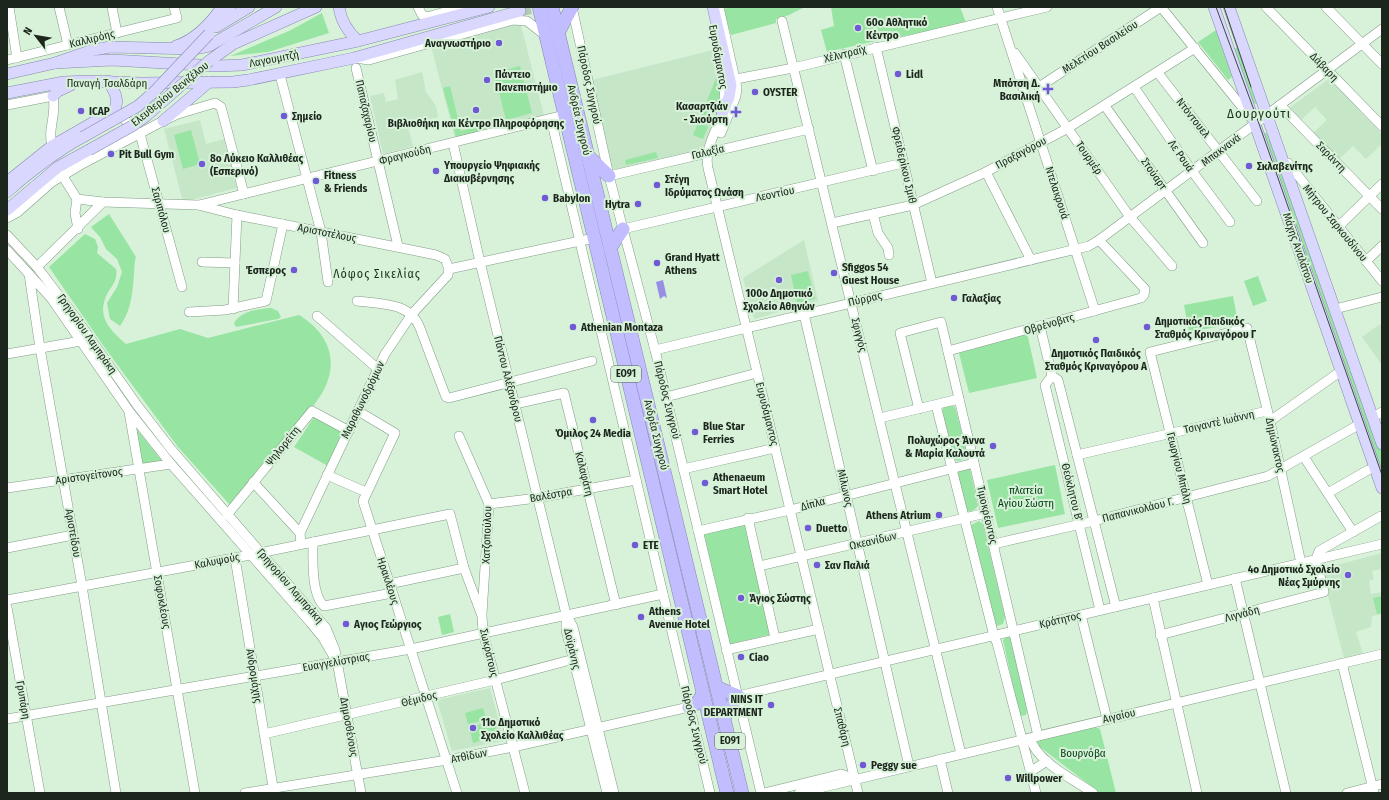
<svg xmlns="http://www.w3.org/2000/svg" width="1389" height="800" font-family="'Fira Sans Condensed',sans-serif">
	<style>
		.built { fill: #c6e6c8 }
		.green { fill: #98e4a2 }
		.water { fill: #978fe4 }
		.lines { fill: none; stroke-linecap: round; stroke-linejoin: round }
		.major-tunnel { stroke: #b2c9b3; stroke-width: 11; stroke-dasharray: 11 5.5; stroke-linecap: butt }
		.minor-casing { stroke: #839c86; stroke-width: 10 }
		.major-casing { stroke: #8788b0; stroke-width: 12 }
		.highway-casing { stroke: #8788b0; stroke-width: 14 }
		.minor { stroke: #fff; stroke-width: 9 }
		.major { stroke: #dad7ff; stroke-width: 11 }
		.highway { stroke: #c1bdff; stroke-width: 13 }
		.tram { stroke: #3d4a3e; stroke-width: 1 }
		.major-bridge-casing { stroke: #8788b0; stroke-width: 12; stroke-linecap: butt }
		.major-bridge { stroke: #dad7ff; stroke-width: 11 }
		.poi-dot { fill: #6f5ad4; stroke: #d7f2d9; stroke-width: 1.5 }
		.labels { text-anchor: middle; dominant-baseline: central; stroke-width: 4; stroke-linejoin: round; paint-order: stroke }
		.shield { fill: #d7f2d9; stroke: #546355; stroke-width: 1 }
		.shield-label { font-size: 10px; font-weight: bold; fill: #1c261d }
		.poi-label { font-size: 11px; font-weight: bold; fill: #1c261d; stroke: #d7f2d9; text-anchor: start }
		.street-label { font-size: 11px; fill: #1c261d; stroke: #d7f2d9 }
		.park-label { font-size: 11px; fill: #003b11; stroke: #d7f2d9 }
		.neighbourhood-label { font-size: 12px; letter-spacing: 1px; fill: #1b311e; stroke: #d7f2d9 }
		.quarter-label { font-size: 13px; letter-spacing: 1px; fill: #1b311e; stroke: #d7f2d9 }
	</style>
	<rect width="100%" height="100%" fill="#d7f2d9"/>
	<g class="built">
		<path d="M520,22L544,115L455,138L431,46Z"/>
		<path d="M713,50L722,83V100L704,147L702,150L616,170L612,168L592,80Z"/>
		<path d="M422,72L426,92L436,106L438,117L412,123L408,127L413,146L383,154L370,96L384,93L386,102L398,99L395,80Z"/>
		<path d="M1329,79L1382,134V144L1366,159L1353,146L1339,159L1313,133L1327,120L1315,107L1301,120L1289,108Z"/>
		<path d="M200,120L206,144L224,139L237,188L183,202L164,129Z"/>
		<path d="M804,240L818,301L754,319L743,278Z"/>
		<path d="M1382,324V365L1362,337L1377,326Z"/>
		<path d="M1382,553V569L1372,571L1374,579L1369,581L1371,594L1382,592V614L1372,616L1371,627L1356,632L1363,654L1344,658L1321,569Z"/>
		<path d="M490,688L504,741L452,751L437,700Z"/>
	</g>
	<g class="green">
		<path d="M732,7H805L789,15L776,19V23L731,35L723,9Z"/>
		<path d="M831,7H960L966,23L890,39L889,38L827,52L821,30L834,26Z"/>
		<path d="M322,13L329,33L268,52L230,56L289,31Z"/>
		<path d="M1216,30L1232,77L1228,80L1198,42Z"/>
		<path d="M1239,47L1257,104L1250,103L1230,50Z"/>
		<path d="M520,66L532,113L506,120L494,73Z"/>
		<path d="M716,78H718C721,88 721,95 717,105L707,101Z"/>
		<path d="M450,86L461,131L496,122L497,126L456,137L443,88Z"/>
		<path d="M707,102L716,106L708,126L699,122Z"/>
		<path d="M698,123L708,127L703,139L693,135Z"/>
		<path d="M191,130L200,164L183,169L174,135Z"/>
		<path d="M1265,133H1268L1382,454V482L1261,135Z"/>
		<path d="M656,152L658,158L626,165L625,160Z"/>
		<path d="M109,214L136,257L135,260C133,282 134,307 120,326L110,319L107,303L117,287L122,272L117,259L106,249L100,237L91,227Z"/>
		<path d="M85,234L95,239L98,247L97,253L116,269C118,281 112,285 107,294C96,317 110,330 126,344L180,329L208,338L299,315C335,337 341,371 314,405C305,417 293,427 284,439C265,461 248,483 230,505L178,447L105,348L49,267Z"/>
		<path d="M808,271L815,299L797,303L791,275Z"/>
		<path d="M1258,276L1267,301L1253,306L1244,281Z"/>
		<path d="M1233,296L1238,323L1189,332L1184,305Z"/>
		<path d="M271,308L278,311L281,317L278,319L236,327L234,323C242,311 257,309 271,308Z"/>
		<path d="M1025,334L1028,337L1037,378L969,393L959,353Z"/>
		<path d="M950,404L955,407L967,453L962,460L957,461L952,457L942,415L943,408Z"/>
		<path d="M314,417L345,434L328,466L294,447Z"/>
		<path d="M135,427L162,461L141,465Z"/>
		<path d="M1055,465L1065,514L998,528L987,480Z"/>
		<path d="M965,467L970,469L978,506L974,510L969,512L965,509L957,472L960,468Z"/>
		<path d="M979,521L983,524L1005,617L1003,624L997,626L992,622L969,526Z"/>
		<path d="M746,523L772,634L730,644L704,533Z"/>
		<path d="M1382,596V613L1377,614L1373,598Z"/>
		<path d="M450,614L454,632L442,635L438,617Z"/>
		<path d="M1008,636L1011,639L1027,710L1026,715L1022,716L1019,714L1003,640Z"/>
		<path d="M483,708L486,720L468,724L465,713Z"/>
		<path d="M496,721L500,736L473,743L469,727Z"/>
		<path d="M1095,727L1100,729L1116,793H1100L1040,747L1037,743L1039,739Z"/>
	</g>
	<path class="water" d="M663,280L667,298L664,296L660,299L656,282Z"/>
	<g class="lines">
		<path class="major-tunnel" d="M520,11L536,7"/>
		<defs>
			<g id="minor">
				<path d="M9,7L17,58"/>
				<path d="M59,7L68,45"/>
				<path d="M112,7L117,33"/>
				<path d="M418,7L422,15L427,17L462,7"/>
				<path d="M572,7L609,176L655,350L761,793"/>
				<path d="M719,7L737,88L736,96L721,133"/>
				<path d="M997,7L1095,311"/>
				<path d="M1161,7L1251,118"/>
				<path d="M1266,7L1382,126"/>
				<path d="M1326,7L1382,64"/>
				<path d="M782,21L961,754"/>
				<path d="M876,47L932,283"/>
				<path d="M1015,53L1130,217L1172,266"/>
				<path d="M844,54L873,171"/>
				<path d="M719,56C723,76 727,94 722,114C716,132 704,149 708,168L858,793"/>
				<path d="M355,58L369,60L513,20L527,21L546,36"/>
				<path d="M7,60L177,18L174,7"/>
				<path d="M356,68L398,246"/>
				<path d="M1158,73L1257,201"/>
				<path d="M280,75L321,232L328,282"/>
				<path d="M736,79L793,68L1047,7"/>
				<path d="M1039,87L1161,7"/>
				<path d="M1134,87L1192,171L1230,222"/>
				<path d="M7,105L53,96C57,117 47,128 52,146"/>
				<path d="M1280,105L1382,209"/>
				<path d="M1105,106L1203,243"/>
				<path d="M116,114L121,116L140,134L182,287"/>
				<path d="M551,119L710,793"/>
				<path d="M453,143L480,262L566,614V630L607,793"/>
				<path d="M1288,163L1382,281"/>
				<path d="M986,172L1031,260"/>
				<path d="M62,175L77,199L103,202L198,205L237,215L436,255L445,259L449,269"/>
				<path d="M609,176L809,129"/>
				<path d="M77,199L75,213L78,229"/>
				<path d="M199,205L564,115"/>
				<path d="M873,214L878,233L888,248L889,255"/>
				<path d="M7,218L18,212L52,182L84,163L163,121L178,114L215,103L221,107L244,194"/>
				<path d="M832,223L913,205L986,172L1068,128L1195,48"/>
				<path d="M1338,227L1382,184"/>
				<path d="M623,229L903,163"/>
				<path d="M7,235L37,267L76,318L137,405L171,449L326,628L335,650L361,793"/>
				<path d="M7,250L51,298L129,411L171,464L310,622L323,638L334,657"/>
				<path d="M1366,261L1382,246"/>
				<path d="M202,262L235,263"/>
				<path d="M37,267L103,202"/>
				<path d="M449,269L594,238"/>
				<path d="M29,274L40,348L82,586L116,793"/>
				<path d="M357,301C381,304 410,302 420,328L446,397L449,398L592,361"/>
				<path d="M233,309L237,215"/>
				<path d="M1335,309L1382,297"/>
				<path d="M189,312L225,310L266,301L283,224"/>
				<path d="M804,314L909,766"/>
				<path d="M317,316L378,369"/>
				<path d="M1040,326L1052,376L1058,380L1116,607"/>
				<path d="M655,350L1089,246L1099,240L1382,29"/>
				<path d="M948,351L1141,298L1144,295L1145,289L1099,240"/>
				<path d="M7,354L81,341"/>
				<path d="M1052,376L1045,385L1100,610"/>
				<path d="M666,397L757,373"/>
				<path d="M515,404L564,393L616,605"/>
				<path d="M936,405L994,636L997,643L1036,793"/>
				<path d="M919,409L900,333L941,322L1038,736"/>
				<path d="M358,411L395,433L363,501L457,793"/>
				<path d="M129,412L195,793"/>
				<path d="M1373,417L1382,412"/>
				<path d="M880,418L959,399"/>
				<path d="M1270,421L1341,371"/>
				<path d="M459,436L489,504L482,614"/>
				<path d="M1077,455L1267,411"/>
				<path d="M1304,457L1353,532"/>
				<path d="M683,469L775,448"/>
				<path d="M327,475L366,492"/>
				<path d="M253,482L300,533"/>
				<path d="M7,488L171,464"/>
				<path d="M1328,493L1368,470"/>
				<path d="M489,504L537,498L636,480"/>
				<path d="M227,515L312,411L349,431"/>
				<path d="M748,518L775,638"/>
				<path d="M698,531L790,510L974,463"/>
				<path d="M313,542C313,559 311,594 324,606L392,593"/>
				<path d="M301,544L300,533L385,354L412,314L448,275L449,269"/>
				<path d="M994,544L1094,521L1268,476L1360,424"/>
				<path d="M7,548L73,535"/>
				<path d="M235,558L274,793"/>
				<path d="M759,566L986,513"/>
				<path d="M1235,578L1286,793"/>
				<path d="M389,584L464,568"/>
				<path d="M1208,585L1150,352L1247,328L1270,421L1301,563"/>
				<path d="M1153,598L1197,793"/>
				<path d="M7,600L245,556L450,514L464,568L482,616L483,632L525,793"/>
				<path d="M7,607L40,793"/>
				<path d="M1081,615L1107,719"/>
				<path d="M567,616L573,627L614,793"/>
				<path d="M1160,635L1324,592L1316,559L1319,551L1381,516"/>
				<path d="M726,650L819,629"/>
				<path d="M1342,663L1374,793"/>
				<path d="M738,696L1382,544"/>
				<path d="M7,719L411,649L663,594"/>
				<path d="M264,734L495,680L574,659"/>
				<path d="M1030,738C1037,762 1073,779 1093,793"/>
				<path d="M940,759L948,793"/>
				<path d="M1030,772L1047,761"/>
				<path d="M245,793L447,760L513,747L689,707"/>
				<path d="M764,793L841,774L855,779"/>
				<path d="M799,793L1382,654"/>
				<path d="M1347,793L1382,784"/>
			</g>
			<g id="major">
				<path d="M339,7C341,21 347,31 358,41"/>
				<path d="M713,7L731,85L729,97L722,114"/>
				<path d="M1214,7L1382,488"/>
				<path d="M1229,7L1382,444"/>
				<path d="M221,22L230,7"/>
				<path d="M216,27L249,7"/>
				<path d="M176,46C195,40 211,23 222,7"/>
				<path d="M209,61L233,44L316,7"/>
				<path d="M55,63L112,60L217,66L242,65L358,41L489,7"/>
				<path d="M7,74L55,63L93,50L110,47L194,49L209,46L276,7"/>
				<path d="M7,93L64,82L89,81L141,83L233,82L248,80L354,58L520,11"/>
				<path d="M53,96L58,91L71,85"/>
				<path d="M163,121L209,82"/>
				<path d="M7,182L52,146L113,111C121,102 114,90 108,81"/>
				<path d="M7,192C31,171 55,152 83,137"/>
				<path d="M7,210L58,167L89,150"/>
			</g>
			<g id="highway">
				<path d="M539,7L727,793"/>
				<path d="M552,7L742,793"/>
				<path d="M558,33L572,7"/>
				<path d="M587,155L609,176"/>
				<path d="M610,248L623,229"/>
				<path d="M718,688L738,696L725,716"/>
				<path d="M689,707L697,703L703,694"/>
			</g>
		</defs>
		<use href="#minor" class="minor-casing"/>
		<use href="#major" class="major-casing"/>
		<use href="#highway" class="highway-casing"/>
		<use href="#minor" class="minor"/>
		<use href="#major" class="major"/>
		<use href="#highway" class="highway"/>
		<g class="tram">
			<path d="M1216,7L1258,121L1382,475"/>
			<path d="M1224,7L1251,87"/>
		</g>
		<defs>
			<g id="major-bridge">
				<path d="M83,137L138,106L155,91L209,34"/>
				<path d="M89,150L132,126L146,116L209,61"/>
			</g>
		</defs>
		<use href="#major-bridge" class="major-bridge-casing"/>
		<use href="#major-bridge" class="major-bridge"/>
	</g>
	<g class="poi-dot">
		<circle cx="858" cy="28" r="4"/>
		<circle cx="499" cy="43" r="4"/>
		<circle cx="898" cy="74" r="4"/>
		<circle cx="487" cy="80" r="4"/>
		<path d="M1046 83h4v4h4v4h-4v4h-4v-4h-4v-4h4z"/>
		<circle cx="755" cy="92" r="4"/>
		<circle cx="476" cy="110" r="4"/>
		<circle cx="81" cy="111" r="4"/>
		<path d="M734 106h4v4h4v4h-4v4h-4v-4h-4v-4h4z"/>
		<circle cx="284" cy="116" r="4"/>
		<circle cx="111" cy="154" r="4"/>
		<circle cx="202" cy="164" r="4"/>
		<circle cx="1249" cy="166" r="4"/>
		<circle cx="436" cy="171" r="4"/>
		<circle cx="316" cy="181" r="4"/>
		<circle cx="657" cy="185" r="4"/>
		<circle cx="545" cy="198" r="4"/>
		<circle cx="638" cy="204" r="4"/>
		<circle cx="657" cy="263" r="4"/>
		<circle cx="294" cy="270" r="4"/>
		<circle cx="834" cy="273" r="4"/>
		<circle cx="779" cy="280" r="4"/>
		<circle cx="954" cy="298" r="4"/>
		<circle cx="573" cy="327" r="4"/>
		<circle cx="1147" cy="327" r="4"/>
		<circle cx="1096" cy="340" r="4"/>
		<circle cx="593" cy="420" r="4"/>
		<circle cx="695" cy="432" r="4"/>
		<circle cx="993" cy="446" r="4"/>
		<circle cx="705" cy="483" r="4"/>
		<circle cx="939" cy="515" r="4"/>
		<circle cx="808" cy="528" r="4"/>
		<circle cx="635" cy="545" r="4"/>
		<circle cx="817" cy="565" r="4"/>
		<circle cx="1348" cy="575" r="4"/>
		<circle cx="741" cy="598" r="4"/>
		<circle cx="641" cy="617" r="4"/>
		<circle cx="346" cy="624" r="4"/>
		<circle cx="741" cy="657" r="4"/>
		<circle cx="771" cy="705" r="4"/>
		<circle cx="473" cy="728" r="4"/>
		<circle cx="863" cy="765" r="4"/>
		<circle cx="1008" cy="778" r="4"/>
	</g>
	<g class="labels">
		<g class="shield">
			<rect x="611" y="366" width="30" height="16" rx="3"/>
			<rect x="715" y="733" width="30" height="16" rx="3"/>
		</g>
		<g class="shield-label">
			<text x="626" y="374">ΕΟ91</text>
			<text x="730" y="741">ΕΟ91</text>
		</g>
		<g class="poi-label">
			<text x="866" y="22">60ο Αθλητικό<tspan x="866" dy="13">Κέντρο</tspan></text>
			<text x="491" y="43" text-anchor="end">Aναγνωστήριο</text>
			<text x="495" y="74">Πάντειο<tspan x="495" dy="13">Πανεπιστήμιο</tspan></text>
			<text x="906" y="74">Lidl</text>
			<text x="1040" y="83" text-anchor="end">Μπότση Δ.<tspan x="1040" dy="13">Βασιλική</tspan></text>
			<text x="763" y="92">OYSTER</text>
			<text x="728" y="106" text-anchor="end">Κασαρτζιάν<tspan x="728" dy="13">- Σκούρτη</tspan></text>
			<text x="89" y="111">ICAP</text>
			<text x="292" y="116">Σημείο</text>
			<text x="476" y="123" text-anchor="middle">Βιβλιοθήκη και Κέντρο Πληροφόρησης</text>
			<text x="119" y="154">Pit Bull Gym</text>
			<text x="210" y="158">8ο Λύκειο Καλλιθέας<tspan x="210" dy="13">(Εσπερινό)</tspan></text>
			<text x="444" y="165">Υπουργείο Ψηφιακής<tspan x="444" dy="13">Διακυβέρνησης</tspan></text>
			<text x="1257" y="166">Σκλαβενίτης</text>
			<text x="324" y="175">Fitness<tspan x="324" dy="13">&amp; Friends</tspan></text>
			<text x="665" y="179">Στέγη<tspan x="665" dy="13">Iδρύματος Ωνάση</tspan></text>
			<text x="553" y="198">Babylon</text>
			<text x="630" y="204" text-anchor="end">Hytra</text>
			<text x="665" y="257">Grand Hyatt<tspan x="665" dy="13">Athens</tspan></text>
			<text x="842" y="267">Sfiggos 54<tspan x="842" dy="13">Guest House</tspan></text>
			<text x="286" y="270" text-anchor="end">Έσπερος</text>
			<text x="779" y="293" text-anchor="middle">100ο Δημοτικό<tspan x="779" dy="13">Σχολείο Αθηνών</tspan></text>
			<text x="962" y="298">Γαλαξίας</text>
			<text x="1155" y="321">Δημοτικός Παιδικός<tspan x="1155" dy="13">Σταθμός Κριναγόρου Γ</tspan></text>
			<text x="581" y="327">Athenian Montaza</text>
			<text x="1096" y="353" text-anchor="middle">Δημοτικός Παιδικός<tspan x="1096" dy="13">Σταθμός Κριναγόρου Α</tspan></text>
			<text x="703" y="426">Blue Star<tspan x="703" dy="13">Ferries</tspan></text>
			<text x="593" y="433" text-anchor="middle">Όμιλος 24 Media</text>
			<text x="985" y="440" text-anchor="end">Πολυχώρος Άννα<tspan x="985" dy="13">&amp; Μαρία Καλουτά</tspan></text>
			<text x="713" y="477">Athenaeum<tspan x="713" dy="13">Smart Hotel</tspan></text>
			<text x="931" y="515" text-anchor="end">Athens Atrium</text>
			<text x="816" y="528">Duetto</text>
			<text x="643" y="545">ETE</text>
			<text x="825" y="565">Σαν Παλιά</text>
			<text x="1340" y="569" text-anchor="end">4o Δημοτικό Σχολείο<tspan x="1340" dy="13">Νέας Σμύρνης</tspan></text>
			<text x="749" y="598">Άγιος Σώστης</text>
			<text x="649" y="611">Athens<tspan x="649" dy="13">Avenue Hotel</tspan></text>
			<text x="354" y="624">Αγιος Γεώργιος</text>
			<text x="749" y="657">Ciao</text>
			<text x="763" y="699" text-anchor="end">NINS IT<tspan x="763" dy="13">DEPARTMENT</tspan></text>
			<text x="481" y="722">11ο Δημοτικό<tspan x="481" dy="13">Σχολείο Καλλιθέας</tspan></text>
			<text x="871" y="765">Peggy sue</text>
			<text x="1016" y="778">Willpower</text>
		</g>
		<g class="street-label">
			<text transform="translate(92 39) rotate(-14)">Καλλιρόης</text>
			<text transform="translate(1100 47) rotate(-33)">Μελετίου Βασιλείου</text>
			<text transform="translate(845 54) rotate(-14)">Χέλντραϊχ</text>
			<text transform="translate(718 57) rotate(80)">Ευρυδάμαντος</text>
			<text transform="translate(274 59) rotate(-11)">Λαγουμιτζή</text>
			<text transform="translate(1324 67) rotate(46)">Δάβαρη</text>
			<text x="107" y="83">Παναγή Τσαλδάρη</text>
			<text transform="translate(589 85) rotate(78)">Πάροδος Συγγρού</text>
			<text transform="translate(170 94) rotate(-39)">Ελευθερίου Βενιζέλου</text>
			<text transform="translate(366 111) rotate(77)">Παπαζαχαρίου</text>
			<text transform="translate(1193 118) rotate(52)">Ντόντουελ</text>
			<text transform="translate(579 120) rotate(77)">Ανδρέα Συγγρού</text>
			<text transform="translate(1221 150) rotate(-37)">Μπακνανά</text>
			<text transform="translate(708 152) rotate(-13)">Γαλαξία</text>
			<text transform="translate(1021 153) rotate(-28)">Πραξαγόρου</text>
			<text transform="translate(405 155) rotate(-14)">Φραγκούδη</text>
			<text transform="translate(1181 156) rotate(55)">Λε Ρουά</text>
			<text transform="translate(1331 157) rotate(46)">Σαράντη</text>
			<text transform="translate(1089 158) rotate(55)">Τουρμέρ</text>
			<text transform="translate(904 165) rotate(77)">Φρειδερίκου Σμιθ</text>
			<text transform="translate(1154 174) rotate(55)">Στούαρτ</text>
			<text transform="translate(1057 193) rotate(72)">Ντελακρουά</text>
			<text transform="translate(775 194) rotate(-12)">Λεοντίου</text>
			<text transform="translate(161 210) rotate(75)">Σαριπόλου</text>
			<text transform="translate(1335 223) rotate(51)">Μήτρου Σαρκουδίνου</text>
			<text transform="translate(327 233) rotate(11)">Αριστοτέλους</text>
			<text transform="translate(1298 248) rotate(71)">Μάχης Αναλάτου</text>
			<text transform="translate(865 299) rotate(-13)">Πύρρας</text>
			<text transform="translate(1049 324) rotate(-16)">Οβρένοβιτς</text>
			<text transform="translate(87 334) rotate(55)">Γρηγορίου Λαμπράκη</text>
			<text transform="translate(859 335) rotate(76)">Σφιγγός</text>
			<text transform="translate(508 379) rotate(76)">Πάντου Αλέξανδρου</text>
			<text transform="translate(363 400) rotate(-64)">Μαραθωνοδρόμων</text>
			<text transform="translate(667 400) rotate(76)">Πάροδος Συγγρού</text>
			<text transform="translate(767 414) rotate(76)">Ευρυδάμαντος</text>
			<text transform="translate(1219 422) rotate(-13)">Τσιγαντέ Ιωάννη</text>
			<text transform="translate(656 435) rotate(76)">Ανδρέα Συγγρού</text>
			<text transform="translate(1275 445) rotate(78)">Δημώνακτος</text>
			<text transform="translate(283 446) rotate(-51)">Ψηλορείτη</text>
			<text transform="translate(1179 468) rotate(76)">Γεωργίου Μπάλη</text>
			<text transform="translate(584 474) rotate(76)">Καλαφάτη</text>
			<text transform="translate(89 476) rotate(-8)">Αριστογείτονος</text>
			<text transform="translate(845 488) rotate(77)">Μίλωνος</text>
			<text transform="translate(1072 492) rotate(76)">Θεόκλητου Β΄</text>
			<text transform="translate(551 495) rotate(-10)">Βαλέστρα</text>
			<text transform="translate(813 504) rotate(-15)">Δίπλα</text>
			<text transform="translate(1138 510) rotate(-14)">Παπανικολάου Γ.</text>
			<text transform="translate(987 515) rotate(77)">Τιμοκρέοντος</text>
			<text transform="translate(73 533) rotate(80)">Αριστείδου</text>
			<text transform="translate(487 535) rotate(-88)">Χατζοπούλου</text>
			<text transform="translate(873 541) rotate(-13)">Ωκεανίδων</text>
			<text transform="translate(217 561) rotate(-11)">Καλυψούς</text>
			<text transform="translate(388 581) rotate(72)">Ηρακλέους</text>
			<text transform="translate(290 586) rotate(49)">Γρηγορίου Λαμπράκη</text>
			<text transform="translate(162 602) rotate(80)">Σοφοκλέους</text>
			<text transform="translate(1242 614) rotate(-15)">Λιγνάδη</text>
			<text transform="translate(1060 620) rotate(-13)">Κράτητος</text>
			<text transform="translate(572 649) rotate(77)">Δοϊράνης</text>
			<text transform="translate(489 653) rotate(77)">Σωκράτους</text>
			<text transform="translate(336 662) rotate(-10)">Ευαγγελίστριας</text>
			<text transform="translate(254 676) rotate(81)">Ανδρομάχης</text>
			<text transform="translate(419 699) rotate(-14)">Θέμιδος</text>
			<text transform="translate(23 700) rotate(80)">Γρυπάρη</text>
			<text transform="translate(1119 716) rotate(-13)">Αιγαίου</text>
			<text transform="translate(694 725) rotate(76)">Πάροδος Συγγρού</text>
			<text transform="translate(349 727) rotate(80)">Δημοσθένους</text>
			<text transform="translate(842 727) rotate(76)">Σπαθάρη</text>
			<text transform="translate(469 756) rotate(-11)">Ατθίδων</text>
		</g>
		<g class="park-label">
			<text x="1026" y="490">πλατεία<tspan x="1026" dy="13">Αγίου Σώστη</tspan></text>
			<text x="1083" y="753">Βουρνόβα</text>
		</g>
		<g class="neighbourhood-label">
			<text x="377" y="274">Λόφος Σικελίας</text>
		</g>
		<g class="quarter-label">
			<text x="1259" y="113">Δουργούτι</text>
		</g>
	</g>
	<rect width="1389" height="800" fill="none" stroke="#1c261d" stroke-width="16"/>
	<g transform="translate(36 36) rotate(301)" stroke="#d7f2d9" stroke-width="3" paint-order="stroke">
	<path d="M0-3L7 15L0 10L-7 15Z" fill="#1c261d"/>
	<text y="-6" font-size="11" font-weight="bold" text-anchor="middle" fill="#1c261d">N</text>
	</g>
</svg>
